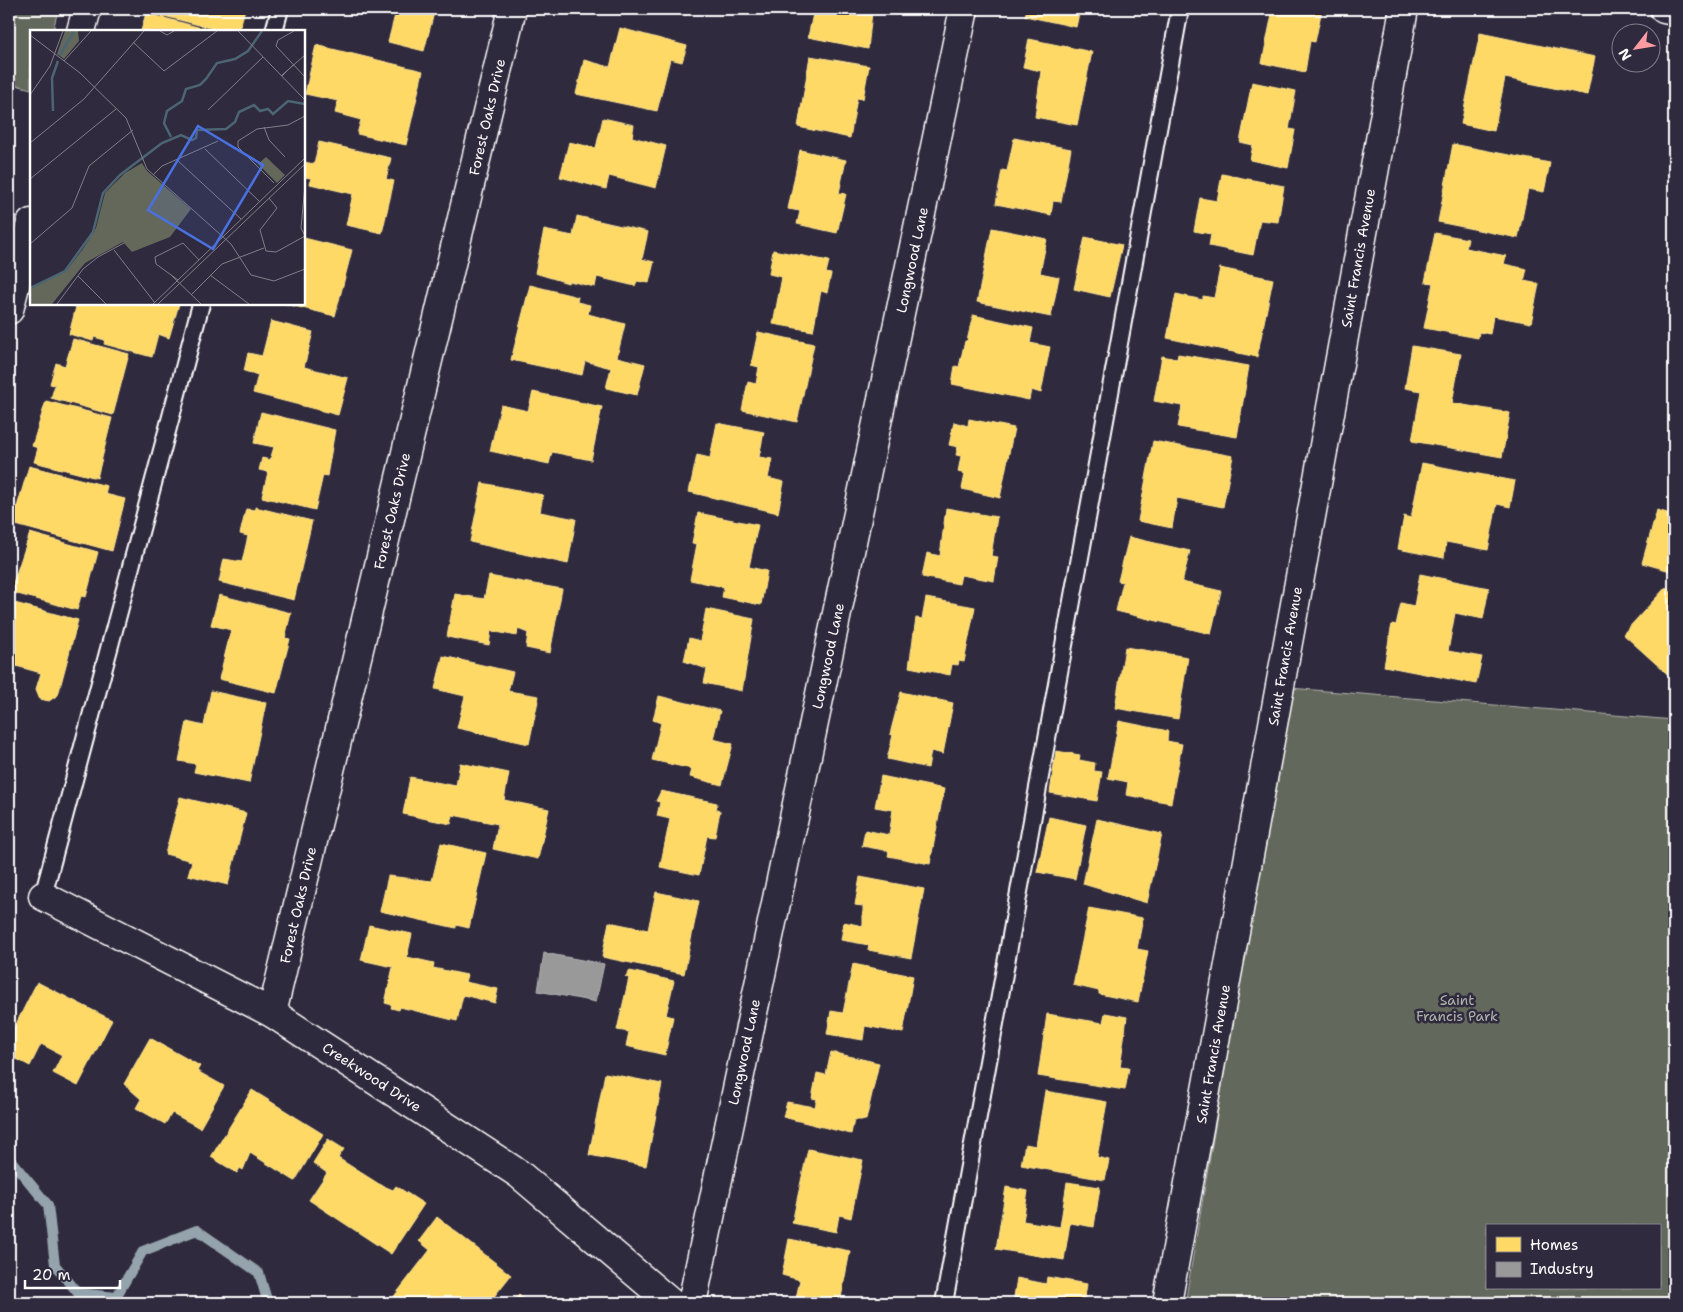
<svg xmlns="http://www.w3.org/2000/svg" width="1683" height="1312" font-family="'Shantell Sans',sans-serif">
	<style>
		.green { fill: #63685b; stroke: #b1b4ad; fill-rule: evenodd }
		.homes { fill: #ffd966; stroke: #ffe494 }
		.industry { fill: #999; stroke: #b8b8b8 }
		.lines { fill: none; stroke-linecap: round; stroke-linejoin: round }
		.stream { stroke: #94a3ac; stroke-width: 10 }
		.service-casing { stroke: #fff; stroke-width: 20 }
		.minor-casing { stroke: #fff; stroke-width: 31 }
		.tertiary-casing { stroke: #fff; stroke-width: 31 }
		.secondary-casing { stroke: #fff; stroke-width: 31 }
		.service { stroke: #2f2a3d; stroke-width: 16 }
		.minor { stroke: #2f2a3d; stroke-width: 28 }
		.tertiary { stroke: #2f2a3d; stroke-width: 28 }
		.secondary { stroke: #2f2a3d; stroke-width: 28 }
		.labels { text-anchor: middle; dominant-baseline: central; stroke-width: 5; stroke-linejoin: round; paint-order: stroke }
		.street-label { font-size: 14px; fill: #fff; stroke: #2f2a3d }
		.park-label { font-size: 14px; fill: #b1b4ad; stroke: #2f2a3d }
		.inset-river { fill: none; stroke: #4c6574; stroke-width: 2.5 }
		.inset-road { fill: none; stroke: #827f8b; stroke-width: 1 }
		.view { fill: #4a71e0; fill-opacity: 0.15; stroke: #4a71e0; stroke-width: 2.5 }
		.inset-edge { fill: none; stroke: #fff; stroke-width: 2.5 }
	</style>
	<rect width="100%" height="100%" fill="#2f2a3d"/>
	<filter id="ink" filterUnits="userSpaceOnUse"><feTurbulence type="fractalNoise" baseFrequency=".02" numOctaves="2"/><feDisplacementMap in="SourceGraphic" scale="10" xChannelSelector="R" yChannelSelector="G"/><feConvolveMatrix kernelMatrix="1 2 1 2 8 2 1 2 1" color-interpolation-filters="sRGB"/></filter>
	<g filter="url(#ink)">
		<g class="green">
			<path d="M9,9H58L53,31H31V89L9,83Z"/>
			<path d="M1290,688L1674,720V1303H1185ZM1487,1226H1659V1288H1487Z"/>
		</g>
		<g class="homes">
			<path d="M149,9H245L239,31H222L149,12Z"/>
			<path d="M389,9H435L424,51L388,42L396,11Z"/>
			<path d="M658,9H687L686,15Z"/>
			<path d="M814,9H880L879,13L872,12L868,49L808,37Z"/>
			<path d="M1027,9H1080L1076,27L1025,16Z"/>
			<path d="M1273,9H1322L1315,42L1310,41L1305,72L1262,63Z"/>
			<path d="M146,13L212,31H141Z"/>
			<path d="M620,28L687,46L682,62L670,59L657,111L576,94L584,60L610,67Z"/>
			<path d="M1480,33L1595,57L1587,95L1505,78L1494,131L1461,124Z"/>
			<path d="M1029,39L1092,52L1077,125L1035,117L1041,71L1023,67Z"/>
			<path d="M316,45L423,71L406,145L357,134L361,120L335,113L338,101L305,94Z"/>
			<path d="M810,56L869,66L863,99L857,98L850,138L798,127Z"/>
			<path d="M1252,82L1296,91L1289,129L1295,130L1288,168L1250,160L1253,145L1240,142Z"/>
			<path d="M603,118L634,125L632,137L666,146L656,188L609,176L606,189L560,177L569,142L596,148Z"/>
			<path d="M1014,138L1071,149L1061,202L1053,201L1051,215L996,204L1002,170L1007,171Z"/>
			<path d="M319,142L391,158L386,179L394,181L382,233L346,225L353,194L310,184L311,178L304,177V162L314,164Z"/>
			<path d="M1453,144L1550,163L1544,192L1528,189L1518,238L1438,222Z"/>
			<path d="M800,150L846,160L839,193L846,194L837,233L797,224L800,211L788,209Z"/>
			<path d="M1222,174L1284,186L1278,222L1260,220L1253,255L1209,246L1211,234L1194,231L1200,198L1217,201Z"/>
			<path d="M577,216L648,232L642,259L654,262L649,283L637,281L635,286L597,277L595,287L569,281L568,283L535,273L544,230L573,236Z"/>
			<path d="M992,228L1047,239L1040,273L1059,277L1051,317L977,302Z"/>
			<path d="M1435,233L1468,239L1466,248L1506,256L1504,264L1527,269L1524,281L1539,284L1531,323L1493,316L1490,334L1479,332L1478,338L1424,328L1433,283L1425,282Z"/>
			<path d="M1085,237L1122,245L1110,297L1074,289Z"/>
			<path d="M304,238L352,250L335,316L286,304H304Z"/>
			<path d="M773,250L829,261L826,273L831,274L827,293L821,291L813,331L773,324L782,277L769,274Z"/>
			<path d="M1220,268L1273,279L1257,357L1167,338L1176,294L1203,300V296L1214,298Z"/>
			<path d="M530,285L578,297L577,302L590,305L588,314L625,324L617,357L645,364L637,395L606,388L611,368L585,361L582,375L511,360Z"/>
			<path d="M69,304H179L169,338L158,334L152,357L104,344L105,340L94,337L93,341L69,334L76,307Z"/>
			<path d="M973,315L1033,328L1030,343L1050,347L1041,393L1031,390L1029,400L952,384L955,366L959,367L965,341H967Z"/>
			<path d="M271,321L313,332L304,367L348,378L338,415L253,393L258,375L244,371L248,353L262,356Z"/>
			<path d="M758,332L814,344L797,422L742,410L748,382L756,384L759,367L751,365Z"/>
			<path d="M73,339L129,354L113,415L51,398L55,385L50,384L56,363L65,366Z"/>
			<path d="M1412,346L1461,354L1452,403L1510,413L1502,457L1412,441L1421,391L1405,388Z"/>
			<path d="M1178,354L1249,366L1237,437L1178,427L1182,406L1154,401L1162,356L1177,359Z"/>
			<path d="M533,392L602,407L591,460L552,452L549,464L490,451L501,405L528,411Z"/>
			<path d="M46,401L112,418L97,478L34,462L38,448L32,446Z"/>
			<path d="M261,412L335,430L327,476L323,475L315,510L262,497L268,472L259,470L262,458L270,460L274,447L254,443Z"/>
			<path d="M969,419L1014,428L1000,498L962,489L965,474L958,472L961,456L956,455L958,447L949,445L954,422L968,426Z"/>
			<path d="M717,423L764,432L759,457L772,459L768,478L784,482L778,513L689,492L697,455L710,458Z"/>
			<path d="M1153,441L1233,456L1223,507L1177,498L1172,528L1138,521Z"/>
			<path d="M1422,463L1515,481L1510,507L1497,504L1488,550L1446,542L1444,558L1398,549L1404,516L1411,518Z"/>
			<path d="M29,466L107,486L105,494L125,499L112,551L12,524Z"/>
			<path d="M482,483L543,495L540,512L576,519L568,564L470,542Z"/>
			<path d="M255,507L312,521L294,600L219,582L224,559L242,562L248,536L240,534L246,509L255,510Z"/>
			<path d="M946,508L997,517L991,556L998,557L994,581L961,575L959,584L922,577L927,553L940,556Z"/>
			<path d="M1657,510L1674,515V572L1642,563Z"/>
			<path d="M698,513L758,525L749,567L767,571L761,605L722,597L724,587L690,580L697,544L692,543Z"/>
			<path d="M30,533L98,552L86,597L81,596L77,610L10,592Z"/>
			<path d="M1129,537L1190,551L1182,582L1221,591L1211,634L1116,611L1123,582L1118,581Z"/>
			<path d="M1420,574L1489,588L1483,619L1455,613L1448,651L1482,657L1476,684L1384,666L1392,624L1396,625L1401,603L1414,606Z"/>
			<path d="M489,576L562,589L550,653L526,648L528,633L518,629L517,636L491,631L489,645L447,637L455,594L484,599Z"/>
			<path d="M1666,587L1674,595V680L1623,634Z"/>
			<path d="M219,595L291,613L285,638L290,639L276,693L219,679L231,630L211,625Z"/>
			<path d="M926,598L975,607L964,662L959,661L958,665L952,664L950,675L909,667L916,618L922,619Z"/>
			<path d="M11,602L78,620L58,695L49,701L40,699L36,689L41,673L9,664V609Z"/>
			<path d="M706,609L754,619L742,691L704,683L707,669L684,661L689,638L700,641Z"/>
			<path d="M1125,647L1188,657L1178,719L1115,708Z"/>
			<path d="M443,656L513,672L508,691L539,696L529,744L457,728L465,696L435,689Z"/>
			<path d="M211,691L266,703L249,783L194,772L196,764L179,761L187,722L204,726Z"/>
			<path d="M901,692L953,703L943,754L931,751L928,768L887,759L893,735L890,734Z"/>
			<path d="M659,696L720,711L713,739L733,744L722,785L690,777L692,769L652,760L661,723L653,720Z"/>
			<path d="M1119,721L1168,731L1167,741L1182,744L1171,803L1126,795L1128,782L1108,778Z"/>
			<path d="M1056,751L1080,755L1079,760L1095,763L1094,771L1102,772L1097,801L1050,793Z"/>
			<path d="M460,763L509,773L504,800L549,809L538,859L493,849L498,824L453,815L451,824L403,814L410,777L456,786Z"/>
			<path d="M881,776L944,789L930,864L888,856L889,851L862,846L865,830L889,835L893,810L875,807Z"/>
			<path d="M661,791L717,803L716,810L720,811L715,837L707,836L699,875L660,867L670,819L657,816L660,802L656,801Z"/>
			<path d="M180,797L246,813L228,885L188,875L192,861L165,854Z"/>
			<path d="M1049,817L1086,825L1075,879L1037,872Z"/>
			<path d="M1097,819L1162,834L1147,903L1083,884Z"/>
			<path d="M441,843L486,853L469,928L456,925V928L380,911L388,876L432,881Z"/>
			<path d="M860,877L924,889L911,958L868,950L869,945L841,940L844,922L863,926V906L855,905Z"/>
			<path d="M656,892L699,901L684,974L602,957L609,922L648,930Z"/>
			<path d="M1089,908L1143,918L1137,949L1148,951L1138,1002L1099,994V991L1073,985Z"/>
			<path d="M369,925L412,934L407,957L434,963L433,968L467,975L465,982L498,989L495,1003L463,995L457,1021L400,1007L399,1010L391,1008L392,1005L385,1003L393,967L361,960Z"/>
			<path d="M853,964L913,976L903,1033L865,1026L863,1040L827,1034L831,1011L843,1013Z"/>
			<path d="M630,971L674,981L666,1015L673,1017L665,1055L626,1046L629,1032L617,1030L629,978L625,977Z"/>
			<path d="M37,982L112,1020L78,1086L53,1073L62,1055L41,1044L30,1066L9,1055V1038Z"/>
			<path d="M1105,1013L1127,1017L1120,1067L1129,1068L1125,1090L1038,1076L1047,1014L1103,1023Z"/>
			<path d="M150,1038L200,1066L197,1071L224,1086L200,1128L172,1113L165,1124L136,1108L141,1099L124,1084Z"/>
			<path d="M831,1052L879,1063L866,1120H854L851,1134L783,1117L787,1102L815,1107L817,1099L812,1098L817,1073L826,1075Z"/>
			<path d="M605,1073L662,1084L646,1166L589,1155Z"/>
			<path d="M252,1090L323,1134L295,1181L250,1153L243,1170L240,1168L237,1173L211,1157Z"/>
			<path d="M1045,1091L1107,1102L1097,1157L1109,1160L1105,1180L1021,1165L1025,1144L1036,1146Z"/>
			<path d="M328,1139L344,1149L338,1158L379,1184L393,1190L396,1186L424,1204L391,1254L309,1200L327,1173L313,1163Z"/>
			<path d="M808,1149L863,1160L851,1218L839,1215L836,1232L792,1223Z"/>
			<path d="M1067,1182L1100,1187L1094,1227L1070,1223L1064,1260L996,1249L1006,1187L1028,1191L1023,1221L1060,1227Z"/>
			<path d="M437,1217L511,1275L489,1303H389L430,1250L419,1241Z"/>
			<path d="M789,1239L850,1251L840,1303H795L800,1280L782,1275Z"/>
			<path d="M1047,1277L1087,1284L1084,1303H1013L1017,1278L1046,1284Z"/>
			<path d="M519,1295L528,1303H512Z"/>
		</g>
		<path class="industry" d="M544,953L604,964L596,1002L538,991Z"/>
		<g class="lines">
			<path class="stream" d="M9,1158L48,1205L55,1265L78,1293L116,1297L143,1251L197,1230L259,1273L268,1303"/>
			<defs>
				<g id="service">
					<path d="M274,31L280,9"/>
					<path d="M43,896L201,304"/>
					<path d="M944,1303L1180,9"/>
				</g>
				<g id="minor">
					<path d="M81,31L87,9"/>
					<path d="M9,310L31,223"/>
					<path d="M43,896L272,1013L461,1136L519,1174L671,1303"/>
					<path d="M272,1013L512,9"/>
					<path d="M692,1303L964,9"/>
				</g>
				<path id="tertiary" d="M1167,1303L1404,9"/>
				<path id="secondary" d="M1664,9L1674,11"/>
			</defs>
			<use href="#service" class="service-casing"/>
			<use href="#minor" class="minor-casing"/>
			<use href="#tertiary" class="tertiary-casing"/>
			<use href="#secondary" class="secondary-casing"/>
			<use href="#service" class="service"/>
			<use href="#minor" class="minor"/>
			<use href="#tertiary" class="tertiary"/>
			<use href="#secondary" class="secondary"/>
		</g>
	</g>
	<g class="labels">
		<g class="street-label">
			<text transform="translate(487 117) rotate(-77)">Forest Oaks Drive</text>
			<text transform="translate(1358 258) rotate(-80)">Saint Francis Avenue</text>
			<text transform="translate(912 260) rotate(-78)">Longwood Lane</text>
			<text transform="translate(392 511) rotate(-77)">Forest Oaks Drive</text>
			<text transform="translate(828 656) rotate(-78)">Longwood Lane</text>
			<text transform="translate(1285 656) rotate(-80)">Saint Francis Avenue</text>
			<text transform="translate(298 905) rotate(-77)">Forest Oaks Drive</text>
			<text transform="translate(744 1052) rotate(-78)">Longwood Lane</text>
			<text transform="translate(1213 1054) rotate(-80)">Saint Francis Avenue</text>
			<text transform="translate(372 1077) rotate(33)">Creekwood Drive</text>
		</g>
		<g class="park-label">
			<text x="1457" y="1000">Saint<tspan x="1457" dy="16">Francis Park</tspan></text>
		</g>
	</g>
	<g transform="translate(30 30)">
		<rect width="275" height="275" fill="#2f2a3d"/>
		<path d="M35,1H48L49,11L34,29L27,24ZM236,127L255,145L247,153L228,134ZM112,133L117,141L161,179L140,207L102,222L93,212L55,233L22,274H0V259L37,240L53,219L66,198L75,163L95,143Z" fill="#63685b"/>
		<path class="inset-river" d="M30,25L44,1M23,81L22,48L28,31M141,107L134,93L137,81L152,71L156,59L170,55L176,49L187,33L205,29L218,21L232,1M0,258L35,241L63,202L73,163L90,145L132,113L151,105L162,110L166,108L167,100L196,99L205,92L209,82L224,75L230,81L238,79L243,84L258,71L275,74"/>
		<path class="inset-road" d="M130,1L137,5L144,1M208,1L275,70M264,1L248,10L246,16L275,47M0,5L50,43L96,88L117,139L201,214L221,245L244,251L275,239M103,12L134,41L187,1M34,31L61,1M251,46L275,25M252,46L263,35M0,65L20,36L33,1M178,80L233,27M234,97L239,110L255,127M0,113L54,69L114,1M175,119L230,172M147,130L211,189M123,145L132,136L188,111M0,149L86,79M244,153L208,117V111L227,99L258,95L275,86M275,155L271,198L275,206M239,168L247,178L230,200L236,221L246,222L275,206M0,214L42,178L59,136L103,100M84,220L125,273M140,244L171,274M180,245L219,274M48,246L76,274M148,250L126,234L125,227L153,213L169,230M161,265L192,234L234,218M27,274L53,239L68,227L94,213M123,274L275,128M128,274L275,134"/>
		<path class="view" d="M168,96L233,135L183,219L118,180Z"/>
		<rect width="275" height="275" class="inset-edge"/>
	</g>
	<rect width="1683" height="1312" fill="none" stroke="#2f2a3d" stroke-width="30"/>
	<rect x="15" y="15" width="1653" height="1282" fill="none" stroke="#fff" stroke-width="2" filter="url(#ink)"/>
	<rect x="1486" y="1224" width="175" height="65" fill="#2f2a3d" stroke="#827f8b"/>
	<rect x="1496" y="1237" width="25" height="15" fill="#ffd966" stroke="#827f8b"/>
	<text x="1530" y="1250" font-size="15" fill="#ffffff">Homes</text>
	<rect x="1496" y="1262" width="25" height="15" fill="#999999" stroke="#827f8b"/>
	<text x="1530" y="1274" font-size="15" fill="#ffffff">Industry</text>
	<g transform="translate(1636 48) rotate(239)"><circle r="24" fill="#2f2a3d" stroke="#827f8b"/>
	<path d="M0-4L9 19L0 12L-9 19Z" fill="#ff9aa2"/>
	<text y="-8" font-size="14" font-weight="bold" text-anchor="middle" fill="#ffffff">N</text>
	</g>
	<path d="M25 1280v8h95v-8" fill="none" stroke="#ffffff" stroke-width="2.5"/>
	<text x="32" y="1280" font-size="15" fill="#ffffff" stroke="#2f2a3d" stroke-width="4" paint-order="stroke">20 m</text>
</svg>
